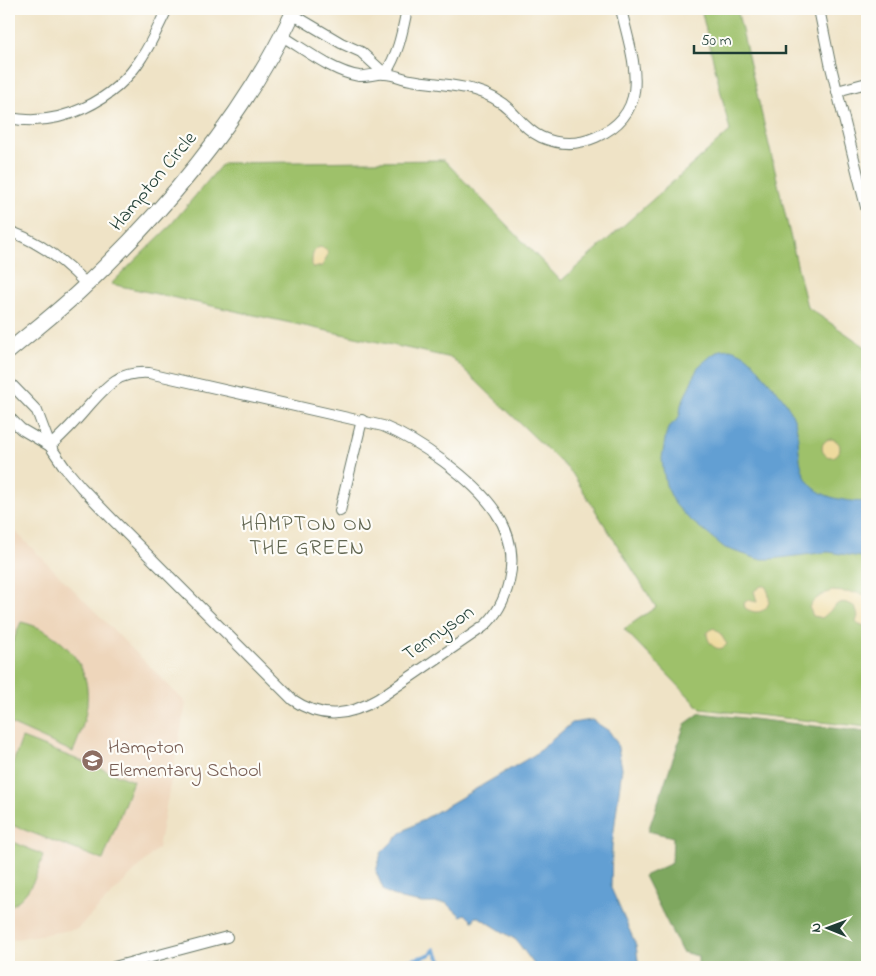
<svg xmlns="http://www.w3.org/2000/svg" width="876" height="976" font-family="'Indie Flower',sans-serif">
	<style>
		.built { fill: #eed6bb }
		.green { fill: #9ec16a; stroke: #5e7f4f }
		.forest { fill: #7ea75e; stroke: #4e7249 }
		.sand { fill: #eeda9e; stroke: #868c69 }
		.water { fill: #629fd3; stroke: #406e84 }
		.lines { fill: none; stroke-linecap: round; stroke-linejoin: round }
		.stream { stroke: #629fd3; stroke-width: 4 }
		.street-casing { stroke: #687767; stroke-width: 12 }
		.secondary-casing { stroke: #687767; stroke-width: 17 }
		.street { stroke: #fff; stroke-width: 10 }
		.secondary { stroke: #fff; stroke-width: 15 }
		.labels { text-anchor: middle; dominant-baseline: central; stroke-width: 4.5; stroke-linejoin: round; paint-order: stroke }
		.street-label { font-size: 20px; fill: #1f3d34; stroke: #fdfcf7 }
		.education-label { font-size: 20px; fill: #785e54; stroke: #fdfcf7; text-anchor: start }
		.neighbourhood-label { font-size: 21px; letter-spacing: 1px; fill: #606550; stroke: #fdfcf7 }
	</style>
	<rect width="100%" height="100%" fill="#fdfcf7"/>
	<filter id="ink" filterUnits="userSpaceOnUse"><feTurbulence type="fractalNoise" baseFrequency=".02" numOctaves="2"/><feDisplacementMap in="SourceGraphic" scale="10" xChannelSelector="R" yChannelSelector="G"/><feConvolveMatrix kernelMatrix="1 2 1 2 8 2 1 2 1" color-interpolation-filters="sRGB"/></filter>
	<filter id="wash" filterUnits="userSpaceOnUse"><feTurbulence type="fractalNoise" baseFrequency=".0096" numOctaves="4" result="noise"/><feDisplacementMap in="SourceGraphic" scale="20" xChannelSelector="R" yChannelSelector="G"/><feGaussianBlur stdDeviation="1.12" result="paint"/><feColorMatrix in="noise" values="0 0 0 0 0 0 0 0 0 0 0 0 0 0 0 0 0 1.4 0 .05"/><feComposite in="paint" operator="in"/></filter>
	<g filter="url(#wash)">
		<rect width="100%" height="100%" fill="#efe3c6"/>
		<path class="built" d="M9,525L186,703L158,848L77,929L9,940Z"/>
		<g class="green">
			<path d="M701,9H737L807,307L867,348V727L701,709L624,629L656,607L572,473L452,358L111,284L168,228L223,163L444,160L561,281L730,131Z"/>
			<path d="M21,622C38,626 49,632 62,643C98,675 90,712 73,752L9,723V651Z"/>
			<path d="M22,738L133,781L103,860L9,824V774Z"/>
			<path d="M9,840L43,855C37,877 29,896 9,907Z"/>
		</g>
		<path class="forest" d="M700,713L867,732V967H698V956L682,952L644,876L672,863L673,837L648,831L685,724Z"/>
		<g class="sand">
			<path d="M320,247L326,249C330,255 325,260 322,266L314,268L312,267C312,259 311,250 320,247Z"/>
			<circle cx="831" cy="448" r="9"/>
			<path d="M761,586H765C776,602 764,620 745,608L744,603L748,600L757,602L754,591Z"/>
			<path d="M832,591L858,593L867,596V626L859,625L856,622L858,616L855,607C837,595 835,609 822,618L813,616L809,607C814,599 822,594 832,591Z"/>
			<path d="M713,628C721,631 722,638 727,644C719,655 707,644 707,633Z"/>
		</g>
		<g class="water">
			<path d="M730,349C750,354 753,363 765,377C777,391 789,403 795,421C800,438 797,458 804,474C814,499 845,501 867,502V558L828,552L771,559H758L725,548L688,518L675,504L666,485L663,469L662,458L666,434L670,426L678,419L680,414L681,405L698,367L712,355L720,350Z"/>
			<path d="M592,720L609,731L617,743L622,768L612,846L611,888L636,945L639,967H536L516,940L479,917H475L474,921H472L465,914L461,916L446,903H422L401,899L384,891L376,872L381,853L402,832L534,755L572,723Z"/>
		</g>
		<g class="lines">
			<path class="stream" d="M384,967C392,964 429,957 432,953C433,952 433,951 434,949L440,959L450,967"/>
		</g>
	</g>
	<g filter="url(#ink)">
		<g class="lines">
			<defs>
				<g id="street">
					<path d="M819,9L830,63L867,211"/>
					<path d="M292,14L341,43L361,52L385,74"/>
					<path d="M282,36C304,49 333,72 359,76C367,77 376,73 385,74C394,74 402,79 411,80C432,84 454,84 474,90C488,94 500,100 510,110C520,120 528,131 541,137C559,145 578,145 596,137C655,111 632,58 621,9"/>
					<path d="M385,74C399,52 402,33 407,9"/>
					<path d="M837,91L867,83"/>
					<path d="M9,118C60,128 115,101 142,57C152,42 159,25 167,9"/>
					<path d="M9,231C40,242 64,260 87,285"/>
					<path d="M9,382L37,411L50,446L65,468L81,487L112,519L293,700C322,720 349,716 378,699L483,627C497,615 505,599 509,581C522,527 482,490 443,461C424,447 405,435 383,426L149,373C116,371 105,388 85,410C74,423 62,435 50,446"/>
					<path d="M9,417L21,429L50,446"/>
					<path d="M340,511L362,420"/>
					<path d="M114,967L227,937"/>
				</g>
				<path id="secondary" d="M9,351C35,329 63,308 87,284C171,204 246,114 295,9"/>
			</defs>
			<use href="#street" class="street-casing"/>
			<use href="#secondary" class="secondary-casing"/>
			<use href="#street" class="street"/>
			<use href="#secondary" class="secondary"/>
		</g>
	</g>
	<defs>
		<symbol id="school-disc" viewBox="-11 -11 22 22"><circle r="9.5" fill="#8d6e63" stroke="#fdfcf7"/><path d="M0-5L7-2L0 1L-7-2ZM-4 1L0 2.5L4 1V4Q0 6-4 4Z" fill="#fff"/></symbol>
	</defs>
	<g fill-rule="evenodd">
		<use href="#school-disc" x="80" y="748" width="25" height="25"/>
	</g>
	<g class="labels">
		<g class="street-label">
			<text transform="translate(154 182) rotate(-50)">Hampton Circle</text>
			<text transform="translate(439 634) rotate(-35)">Tennyson</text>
		</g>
		<g class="education-label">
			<text x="108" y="748">Hampton<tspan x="108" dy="23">Elementary School</tspan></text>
		</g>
		<g class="neighbourhood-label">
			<text x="307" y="525">HAMPTON ON<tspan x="307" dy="24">THE GREEN</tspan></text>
		</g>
	</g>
	<rect width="876" height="976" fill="none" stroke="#fdfcf7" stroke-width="30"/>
	<g transform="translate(828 928) rotate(271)" stroke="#fdfcf7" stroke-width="4" paint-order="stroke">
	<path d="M0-4L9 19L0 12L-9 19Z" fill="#1f3d34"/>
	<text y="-8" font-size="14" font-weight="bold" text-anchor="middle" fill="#1f3d34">N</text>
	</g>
	<path d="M694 45v8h92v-8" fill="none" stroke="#1f3d34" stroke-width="2.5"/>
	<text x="701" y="45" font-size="15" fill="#1f3d34" stroke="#fdfcf7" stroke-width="4" paint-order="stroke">50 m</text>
</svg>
